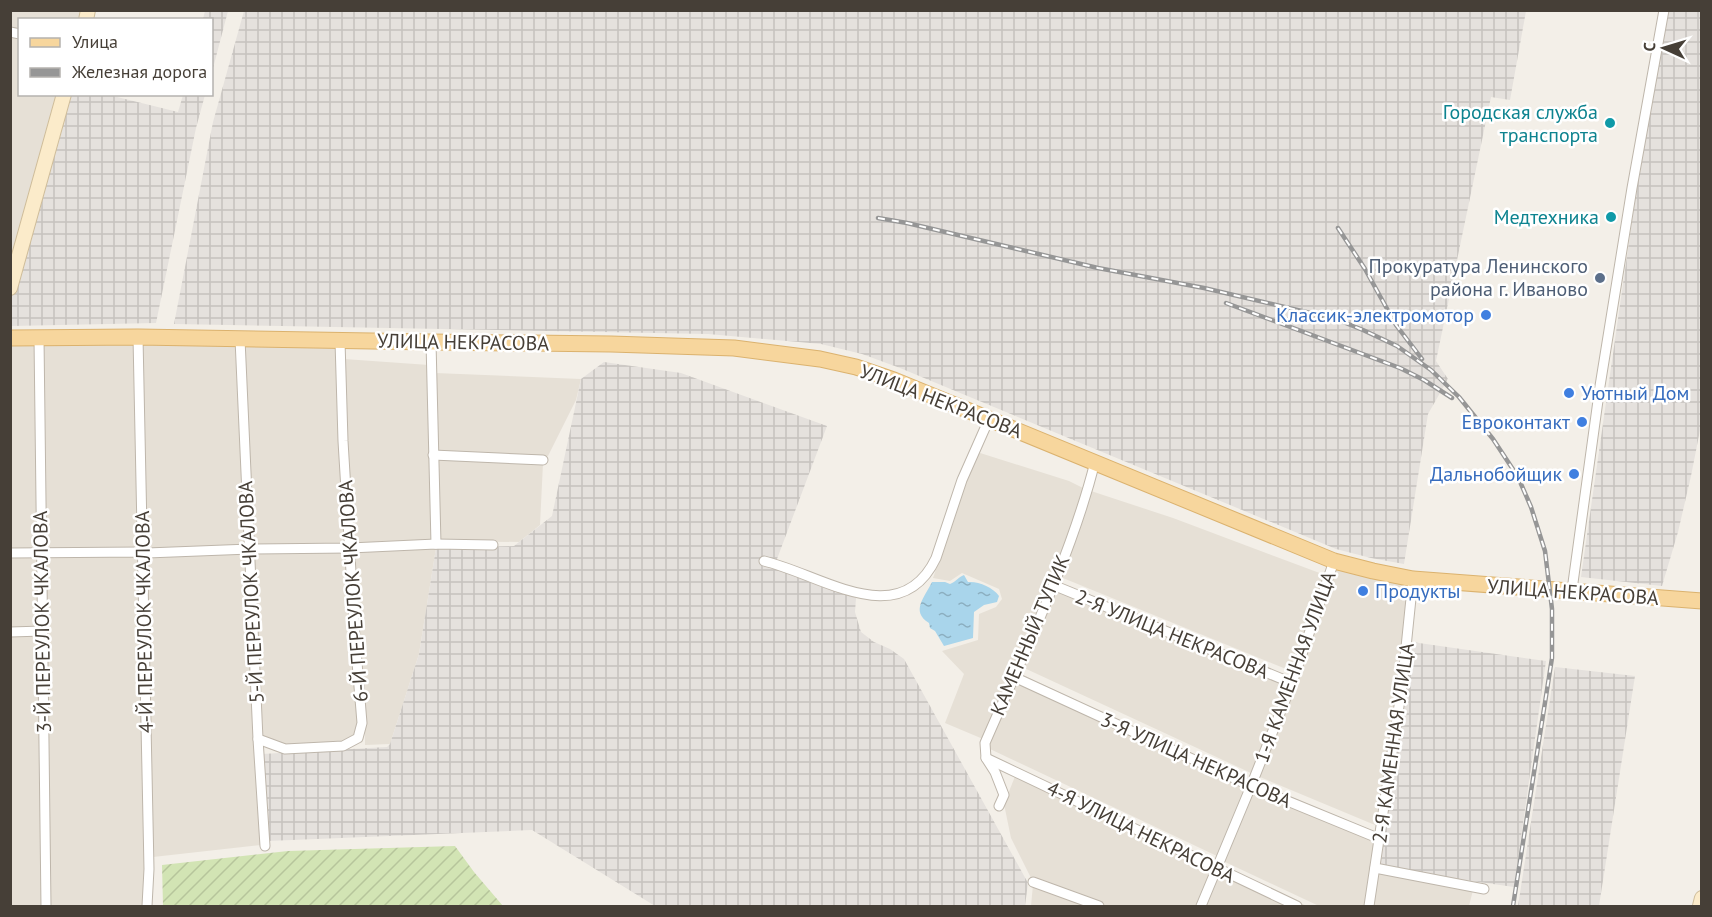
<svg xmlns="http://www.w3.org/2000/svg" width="1712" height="917" font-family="'PT Sans',sans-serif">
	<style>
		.residential { fill: #e6e0d6 }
		.industrial { fill: url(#industrial-grid) }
		.garden { fill: url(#garden-furrows) }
		.water { fill: url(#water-ripples) }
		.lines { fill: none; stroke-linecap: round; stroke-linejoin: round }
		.street-casing { stroke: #beb6ab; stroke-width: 11 }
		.secondary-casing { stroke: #cfbd9a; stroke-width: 16 }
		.primary-casing { stroke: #dbb26e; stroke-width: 17 }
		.street { stroke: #fff; stroke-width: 9 }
		.secondary { stroke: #fbebca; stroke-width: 14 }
		.primary { stroke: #f7d69d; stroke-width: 15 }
		.rail-casing { stroke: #969696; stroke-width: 4.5 }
		.rail { stroke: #fff; stroke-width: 2; stroke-dasharray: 7; stroke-linecap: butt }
		.culture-dot { fill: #0f9aa8; stroke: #fff; stroke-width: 2 }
		.service-dot { fill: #5c6f8a; stroke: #fff; stroke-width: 2 }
		.shop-dot { fill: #3f7fe0; stroke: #fff; stroke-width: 2 }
		.labels { text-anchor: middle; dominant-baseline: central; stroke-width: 5; stroke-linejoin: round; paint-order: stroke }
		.culture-label { font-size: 20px; fill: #0d838f; stroke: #fff; text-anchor: end }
		.service-label { font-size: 20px; fill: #4e5e75; stroke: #fff; text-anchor: end }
		.shop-label { font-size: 20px; fill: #366cbe; stroke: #fff; text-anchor: end }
		.street-label { font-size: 20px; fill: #463f37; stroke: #fff }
	</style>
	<defs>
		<pattern id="industrial-grid" width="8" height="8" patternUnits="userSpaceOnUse" patternTransform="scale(1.5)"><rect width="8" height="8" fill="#e5e1dd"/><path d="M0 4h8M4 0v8" fill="none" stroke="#c6c2be"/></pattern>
		<pattern id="garden-furrows" width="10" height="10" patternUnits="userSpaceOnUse" patternTransform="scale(1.5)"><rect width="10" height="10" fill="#d2e4b4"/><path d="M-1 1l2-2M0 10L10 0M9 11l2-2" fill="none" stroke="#b6c59b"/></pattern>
		<pattern id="water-ripples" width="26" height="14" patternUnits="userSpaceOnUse" patternTransform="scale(1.5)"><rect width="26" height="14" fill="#a9d5eb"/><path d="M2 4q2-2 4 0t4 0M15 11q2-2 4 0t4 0" fill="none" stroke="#8baebf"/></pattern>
	</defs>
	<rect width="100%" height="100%" fill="#f3efe8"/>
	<g class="residential">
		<path d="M10,11H83L80,19L20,20L19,30L11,28Z"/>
		<path d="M10,37L19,40L20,94L60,95L10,274Z"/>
		<path d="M10,342H36L40,551L11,552Z"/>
		<path d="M38,342H133L141,551H43Z"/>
		<path d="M140,342L235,344L245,545L147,549Z"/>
		<path d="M245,343L336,344L346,544L253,545Z"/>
		<path d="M344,359L429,365L434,542L353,545L347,443Z"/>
		<path d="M435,373L581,379L576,400L548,456L435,452Z"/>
		<path d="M977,452L1069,481L1085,489L1062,551L983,739L945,723L964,674L942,651L978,640L979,614L996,607L1002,599L999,589L962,573L950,581L933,578Z"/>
		<path d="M436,460L543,463L540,525L519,542L439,541Z"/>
		<path d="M1091,491L1173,518L1325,575L1291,671L1058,576Z"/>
		<path d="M436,548L419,654L390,744L365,745V712L359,641L355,552Z"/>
		<path d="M346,552L359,721L355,736L343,742L287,745L263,737L254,553Z"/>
		<path d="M141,553L146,906H47L43,554Z"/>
		<path d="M40,554L42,629L11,631L10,555Z"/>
		<path d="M246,554L261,845L153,857L147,558Z"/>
		<path d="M1337,561L1411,577L1396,702L1375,825L1260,777L1301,670Z"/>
		<path d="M1056,582L1288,677L1251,773L1022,667Z"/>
		<path d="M42,632L45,906H11V634Z"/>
		<path d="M1019,673L1248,781L1217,856L990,749L988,743Z"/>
		<path d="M1018,769L1215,863L1196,906H1105L1032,880L1011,838L1004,804Z"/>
		<path d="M1258,783L1378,833L1366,906H1319L1223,861Z"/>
		<path d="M1222,868L1307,906H1206Z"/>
		<path d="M1379,871L1473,890L1469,906H1372Z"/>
		<path d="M1033,885L1089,906H1031Z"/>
	</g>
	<g class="industrial">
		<path d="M205,11H228L212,72V20L203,19Z"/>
		<path d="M244,11H1526L1510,100L1491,97L1436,361L1448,379L1428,414L1404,564L1371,558L1336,549L900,368L862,354L821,344L708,334L174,324L213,122Z"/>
		<path d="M1665,11H1701L1702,420L1691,476L1678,532L1662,586L1581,577L1637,186Z"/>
		<path d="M70,95H109L178,112L183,95H205L196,128L156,323L11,326L10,298Z"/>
		<path d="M604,362L681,373L827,426L774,567L856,598L855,612L861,632L874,642L890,649L904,659L1028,883L1025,906H655L532,830L268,841L262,754L387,747L390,744L419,654L436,548L514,546L552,516L581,379Z"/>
		<path d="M1412,642L1546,661L1514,887L1380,868Z"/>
		<path d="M1555,667L1635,676L1599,906H1518Z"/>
	</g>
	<path class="garden" d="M455,846L474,872L503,906H163L162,865L288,851Z"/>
	<path class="water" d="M964,575L968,582C978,581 993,587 999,596L997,602L984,605L974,612L973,638L944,646L935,631L930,628L929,623C910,611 925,597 932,582H945L950,584C956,582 958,577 964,575Z"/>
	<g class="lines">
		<defs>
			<g id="street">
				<path d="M10,32L20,34"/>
				<path d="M138,337L149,869L147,906"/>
				<path d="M39,338L46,906"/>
				<path d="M240,339L258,739L265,846"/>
				<path d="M431,342L436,544"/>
				<path d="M433,455L543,460"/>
				<path d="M10,553L143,552L147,553L250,549L350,548L436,544L493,545"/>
				<path d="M764,561C820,574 900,634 936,558L962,480L989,419"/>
				<path d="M1053,585L1292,683"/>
				<path d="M1572,590L1600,386L1632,188L1664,10"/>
				<path d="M10,632L43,631"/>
				<path d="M1014,677L1251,786L1380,839"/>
				<path d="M258,739L285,749L343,746L358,738L362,723L355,638L343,441L340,341"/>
				<path d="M986,758L1297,906"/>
				<path d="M999,806L1004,795L995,772L986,758L985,743C1024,653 1071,557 1095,462"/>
				<path d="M1375,868L1484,889"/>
				<path d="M1033,882L1099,906"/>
				<path d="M1201,906L1251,786L1292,683L1334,561"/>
				<path d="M1369,906L1402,686L1413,579"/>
			</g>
			<g id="secondary">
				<path d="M86,20L88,10"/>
				<path d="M10,288L64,94"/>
				<path d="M1700,906L1702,898"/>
			</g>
			<path id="primary" d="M10,338L138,337L431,342L611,344L734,348L820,359L856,367L894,380L1334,561L1373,571L1413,579L1702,601"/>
		</defs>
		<use href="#street" class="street-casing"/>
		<use href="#secondary" class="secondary-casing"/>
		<use href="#primary" class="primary-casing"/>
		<use href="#street" class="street"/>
		<use href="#secondary" class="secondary"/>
		<use href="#primary" class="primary"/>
		<defs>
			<g id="rail">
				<path d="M878,218L907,223L1098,268L1204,288L1336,319L1363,330L1397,346L1431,370L1459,397L1493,439L1518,477L1531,507L1545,551L1552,609V658L1513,906"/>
				<path d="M1338,228L1365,269L1396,325L1422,359"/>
				<path d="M1226,303L1400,368L1424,380L1452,398"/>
			</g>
		</defs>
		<use href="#rail" class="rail-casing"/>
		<use href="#rail" class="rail"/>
	</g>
	<g class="culture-dot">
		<circle cx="1610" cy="123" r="6"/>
		<circle cx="1611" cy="217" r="6"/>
	</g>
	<circle class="service-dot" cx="1600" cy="278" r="6"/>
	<g class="shop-dot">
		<circle cx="1486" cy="315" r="6"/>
		<circle cx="1569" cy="393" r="6"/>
		<circle cx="1582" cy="422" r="6"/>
		<circle cx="1574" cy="474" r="6"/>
		<circle cx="1363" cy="591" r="6"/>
	</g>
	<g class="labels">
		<g class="culture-label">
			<text x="1598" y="112">Городская служба<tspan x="1598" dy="23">транспорта</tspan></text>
			<text x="1599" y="217">Медтехника</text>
		</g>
		<g class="service-label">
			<text x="1588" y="266">Прокуратура Ленинского<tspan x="1588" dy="23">района г. Иваново</tspan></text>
		</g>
		<g class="shop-label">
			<text x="1474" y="315">Классик-электромотор</text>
			<text x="1581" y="393" text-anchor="start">Уютный Дом</text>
			<text x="1570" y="422">Евроконтакт</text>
			<text x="1562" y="474">Дальнобойщик</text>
			<text x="1375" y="591" text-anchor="start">Продукты</text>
		</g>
		<g class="street-label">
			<text transform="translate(463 342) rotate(1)">УЛИЦА НЕКРАСОВА</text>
			<text transform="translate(941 401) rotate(21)">УЛИЦА НЕКРАСОВА</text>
			<text transform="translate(353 591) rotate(-94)">6-Й ПЕРЕУЛОК ЧКАЛОВА</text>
			<text transform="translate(251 592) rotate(-93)">5-Й ПЕРЕУЛОК ЧКАЛОВА</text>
			<text transform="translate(1573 592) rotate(4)">УЛИЦА НЕКРАСОВА</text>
			<text transform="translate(42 622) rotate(-91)">3-Й ПЕРЕУЛОК ЧКАЛОВА</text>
			<text transform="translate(144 622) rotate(-91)">4-Й ПЕРЕУЛОК ЧКАЛОВА</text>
			<text transform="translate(1172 634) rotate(22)">2-Я УЛИЦА НЕКРАСОВА</text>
			<text transform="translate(1030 635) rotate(-67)">КАМЕННЫЙ ТУПИК</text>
			<text transform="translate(1295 667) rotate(-70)">1-Я КАМЕННАЯ УЛИЦА</text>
			<text transform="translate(1393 743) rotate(-82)">2-Я КАМЕННАЯ УЛИЦА</text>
			<text transform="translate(1196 760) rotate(24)">3-Я УЛИЦА НЕКРАСОВА</text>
			<text transform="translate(1141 832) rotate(26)">4-Я УЛИЦА НЕКРАСОВА</text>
		</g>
	</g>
	<rect width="1712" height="917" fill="none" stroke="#463f37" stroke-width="24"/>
	<rect x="18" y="18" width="195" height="78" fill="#ffffff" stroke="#b5b2af" stroke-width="1.5"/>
	<rect x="30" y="38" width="30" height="9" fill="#f7d69d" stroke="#b5b2af" stroke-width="1.5"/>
	<text x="72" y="48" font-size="18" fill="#463f37">Улица</text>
	<rect x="30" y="68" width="30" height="9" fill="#969696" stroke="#b5b2af" stroke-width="1.5"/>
	<text x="72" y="78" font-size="18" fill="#463f37">Железная дорога</text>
	<g transform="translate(1664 48) rotate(274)" stroke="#ffffff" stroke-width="4.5" paint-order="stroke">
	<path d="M0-4.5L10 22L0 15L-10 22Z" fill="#463f37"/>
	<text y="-9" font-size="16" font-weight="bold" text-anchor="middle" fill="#463f37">С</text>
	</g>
</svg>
